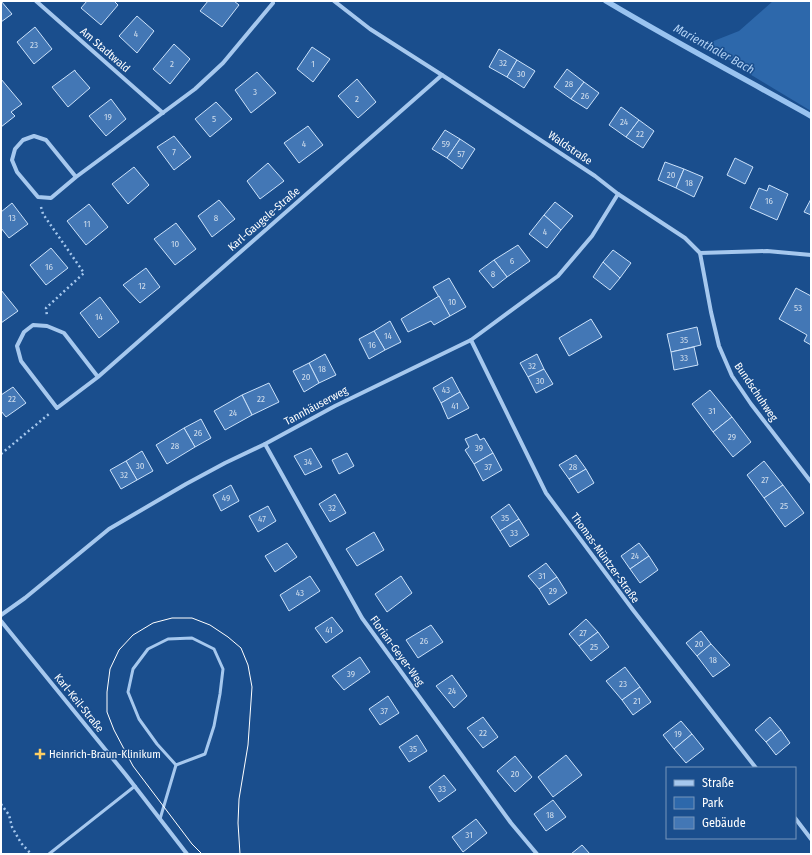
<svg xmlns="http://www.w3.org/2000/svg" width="812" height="855" font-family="'Fira Sans Condensed',sans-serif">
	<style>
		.green { fill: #2d68ab }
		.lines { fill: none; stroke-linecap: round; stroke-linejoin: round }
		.stream { stroke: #99c3f0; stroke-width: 5.5 }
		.building { fill: #4377b5; stroke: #cce2fa }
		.path { stroke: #a6c8ee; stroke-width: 2.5; stroke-dasharray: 2 3; stroke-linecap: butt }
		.lane { stroke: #a6c8ee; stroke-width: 3 }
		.street { stroke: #a6c8ee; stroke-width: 4 }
		.tram { stroke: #fff; stroke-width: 1 }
		.poi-dot { fill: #ffcf63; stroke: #1a4e8d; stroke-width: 1.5 }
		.labels { text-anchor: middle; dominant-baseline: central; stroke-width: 3; stroke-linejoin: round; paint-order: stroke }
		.number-label { font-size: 9px; fill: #d0ddec }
		.street-label { font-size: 11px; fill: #fff; stroke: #1a4e8d }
		.poi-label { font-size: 11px; fill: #fff; stroke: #1a4e8d; text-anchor: start }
		.water-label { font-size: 12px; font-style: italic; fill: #b2d2f5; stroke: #1a4e8d }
	</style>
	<rect width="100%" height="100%" fill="#1a4e8d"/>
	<path class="green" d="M773,1H811V111L748,73L706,44L739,31Z"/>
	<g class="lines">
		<path class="stream" d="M606,1C673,41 743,78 811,116"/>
	</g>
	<g class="building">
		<path d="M1,1L12,14L1,22Z"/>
		<path d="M87,1H114L118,5L101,25L81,8Z"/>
		<path d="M208,1H234L239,5L222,27L200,11Z"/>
		<path d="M137,16L154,31L137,53L119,36Z"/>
		<path d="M35,27L52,49L34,64L17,42Z"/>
		<path d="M174,44L190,59L170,84L153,69Z"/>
		<path d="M312,47L330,59L313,82L297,69Z"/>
		<path d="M499,49L517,60L507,77L489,67Z"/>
		<path d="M517,60L535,71L524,88L507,77Z"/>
		<path d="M567,69L584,82L571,99L554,87Z"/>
		<path d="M75,70V71L90,88L68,107L52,87Z"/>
		<path d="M257,72L276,93L251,113L235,90Z"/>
		<path d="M1,79L22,104L11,112L15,116L1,127Z"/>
		<path d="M357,79L376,102L358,118L338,96Z"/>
		<path d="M584,82L599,93L587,109L571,99Z"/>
		<path d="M111,99L126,119L106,136L89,116Z"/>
		<path d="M216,102L232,119L210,137L195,119Z"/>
		<path d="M621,107L639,120L626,137L609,125Z"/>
		<path d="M639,120L654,131L643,148L626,137Z"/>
		<path d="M308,126L323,145L299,163L284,143Z"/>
		<path d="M445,130L460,139L447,158L432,149Z"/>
		<path d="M174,136L191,157L174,170L157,147Z"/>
		<path d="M460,139L475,149L462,169L447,158Z"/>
		<path d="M735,158L753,167L745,184L727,175Z"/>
		<path d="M665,162L684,169L676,188L658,180Z"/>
		<path d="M268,163L284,181L260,199L247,181Z"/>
		<path d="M134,167L149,185L128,204L112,184Z"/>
		<path d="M684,169L703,177L694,197L676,188Z"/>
		<path d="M769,185L788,194L777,220L750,208L759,188L767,191Z"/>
		<path d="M811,199V215L804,212Z"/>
		<path d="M219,200L235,219L212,237L198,216Z"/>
		<path d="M555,202L573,216L561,230L544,215Z"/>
		<path d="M12,203L28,224L9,238L1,228V212Z"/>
		<path d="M89,204L108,227L86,245L67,221Z"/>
		<path d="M544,215L561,230L547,248L529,234Z"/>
		<path d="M176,223L196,249L175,265L154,239Z"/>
		<path d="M518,245L530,261L507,277L494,260Z"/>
		<path d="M51,248L68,268L46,285L30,265Z"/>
		<path d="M613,250L631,263L620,278L603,262Z"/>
		<path d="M494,260L507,277L493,288L479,271Z"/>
		<path d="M603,262L620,278L610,290L593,277Z"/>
		<path d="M146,268L160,287L140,303L123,285Z"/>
		<path d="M449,278L466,307L450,316L433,287Z"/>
		<path d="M796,288L811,296V345L804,341L807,335L779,319Z"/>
		<path d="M1,290L18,311L1,323Z"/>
		<path d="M439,296L450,316L434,325L431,321L408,332L401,319Z"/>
		<path d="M100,297L119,322L99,338L80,313Z"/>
		<path d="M591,319L602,337L569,356L559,338Z"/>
		<path d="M390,321L401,342L385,350L374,331Z"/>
		<path d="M697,327L701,345L671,352L667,334Z"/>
		<path d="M374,331L385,350L369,359L359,339Z"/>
		<path d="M694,347L698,365L674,370L671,352Z"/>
		<path d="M325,354L336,375L319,383L309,363Z"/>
		<path d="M537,354L544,369L528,377L520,363Z"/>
		<path d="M309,363L319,383L304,392L293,371Z"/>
		<path d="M544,369L553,384L536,393L528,377Z"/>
		<path d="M452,377L460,392L441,403L433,388Z"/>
		<path d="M269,383L279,402L252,415L242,395Z"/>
		<path d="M13,387L26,403L6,417L1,411V395Z"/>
		<path d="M710,390L732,417L713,432L692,404Z"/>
		<path d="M460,392L469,408L448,419L441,403Z"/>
		<path d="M242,395L252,415L225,430L214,411Z"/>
		<path d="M732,417L751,442L733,457L713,432Z"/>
		<path d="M201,419L211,438L195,447L184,428Z"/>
		<path d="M184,428L195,447L167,464L156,445Z"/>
		<path d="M477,434L480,440L484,438L493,453L474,464L465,450L469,447L465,439Z"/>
		<path d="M311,448L322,467L305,475L294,456Z"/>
		<path d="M142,451L153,471L137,480L126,461Z"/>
		<path d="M347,453L354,466L339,474L332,460Z"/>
		<path d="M493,453L502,470L483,481L474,464Z"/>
		<path d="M576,455L586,469L569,479L559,465Z"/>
		<path d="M126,461L137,480L121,489L110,470Z"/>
		<path d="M764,461L783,485L764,498L747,475Z"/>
		<path d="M586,469L594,483L578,493L569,479Z"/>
		<path d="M231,485L239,501L221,511L213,495Z"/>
		<path d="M783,485L804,513L785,527L764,498Z"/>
		<path d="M335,494L346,513L330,522L319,504Z"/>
		<path d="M509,504L519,519L500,531L491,517Z"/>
		<path d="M268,506L276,521L258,532L249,516Z"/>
		<path d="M519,519L529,535L510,547L500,531Z"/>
		<path d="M374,532L384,550L357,566L346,549Z"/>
		<path d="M287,543L297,557L275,572L265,556Z"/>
		<path d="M639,543L649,556L630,569L621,556Z"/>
		<path d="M649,556L658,570L640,583L630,569Z"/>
		<path d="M546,563L557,577L539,589L528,576Z"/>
		<path d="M310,576L320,591L289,611L280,595Z"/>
		<path d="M401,576L412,593L387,612L375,594Z"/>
		<path d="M557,577L567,593L549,605L539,589Z"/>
		<path d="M332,617L343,631L326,643L315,628Z"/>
		<path d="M586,619L598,632L579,646L569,634Z"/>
		<path d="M431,625L443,642L418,658L406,640Z"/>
		<path d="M701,631L711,644L697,656L686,643Z"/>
		<path d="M598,632L609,647L591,661L579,646Z"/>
		<path d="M711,644L730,665L713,677L697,656Z"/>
		<path d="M360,657L370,672L344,690L332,676Z"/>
		<path d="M625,667L640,687L622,700L606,681Z"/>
		<path d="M452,675L467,696L454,708L436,686Z"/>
		<path d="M640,687L651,702L633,715L622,700Z"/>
		<path d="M388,696L399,713L380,725L369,709Z"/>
		<path d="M483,717L498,737L483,748L467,728Z"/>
		<path d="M770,717L781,730L766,742L755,730Z"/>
		<path d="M681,721L692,734L674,749L663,735Z"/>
		<path d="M781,730L790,743L776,755L766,742Z"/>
		<path d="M692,734L704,749L686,763L674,749Z"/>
		<path d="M417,735L427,751L409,762L399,747Z"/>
		<path d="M566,755L582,775L553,797L538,777Z"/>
		<path d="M515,756L532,777L515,792L497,771Z"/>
		<path d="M444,775L456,790L439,802L429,787Z"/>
		<path d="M553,800L566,817L546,831L534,814Z"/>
		<path d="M476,819L487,833L463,852L452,837Z"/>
		<path d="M582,845L590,854H571Z"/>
	</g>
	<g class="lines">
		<g class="path">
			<path d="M41,207L43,214L84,273L46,308L47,316"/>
			<path d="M1,454L49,414"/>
			<path d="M1,804L9,815L12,827L21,843L31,854"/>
		</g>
		<g class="lane">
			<path d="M192,638L214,649L223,669L220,694L214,726L205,754L176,765L157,744L139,719L128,692L133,669L148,649L168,639Z"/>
			<path d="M160,819L176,765"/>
			<path d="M49,854L135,786"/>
		</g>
		<g class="street">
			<path d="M36,1L163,113"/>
			<path d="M334,1L370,29L442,75L595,176L618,194L685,238L700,253L767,251L811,255"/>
			<path d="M76,177L51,198L38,197L17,172L12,160L15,149L23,140L34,136L46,140L76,177L195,89L223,63L273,3"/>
			<path d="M700,253L711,312L719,346L732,376L751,404L811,482"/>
			<path d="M471,340L546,493L633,610L756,768"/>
			<path d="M98,377L64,333L47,326L33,325L24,332L17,346L21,361L57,408L98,377L442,75"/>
			<path d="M265,444L362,618L511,823L537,854"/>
			<path d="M1,615L25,598L109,529L186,484L225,463L265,444L335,406L471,340L558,276L592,236L618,194"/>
			<path d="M1,621L126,775L187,854"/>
			<path d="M795,818L811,839"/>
		</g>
		<path class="tram" d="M202,854L192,844L133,766L114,730L107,712V692L110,669L119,650L133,635L153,623L172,618H192L210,625L228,637L241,648L248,665L252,687L248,745L239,799L238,823L240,854"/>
	</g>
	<path class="poi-dot" d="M38 748h4v4h4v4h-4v4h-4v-4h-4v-4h4z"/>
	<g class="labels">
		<g class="number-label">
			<text x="136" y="34">4</text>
			<text x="34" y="45">23</text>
			<text x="503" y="63">32</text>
			<text x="172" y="64">2</text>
			<text x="313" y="64">1</text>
			<text x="521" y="74">30</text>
			<text x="569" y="84">28</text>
			<text x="255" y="92">3</text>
			<text x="585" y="96">26</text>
			<text x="357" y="99">2</text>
			<text x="108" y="117">19</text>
			<text x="214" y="119">5</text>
			<text x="624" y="122">24</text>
			<text x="640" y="134">22</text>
			<text x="304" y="144">4</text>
			<text x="446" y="144">59</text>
			<text x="174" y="152">7</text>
			<text x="461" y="154">57</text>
			<text x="671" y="175">20</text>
			<text x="689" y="183">18</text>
			<text x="769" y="201">16</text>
			<text x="12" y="218">13</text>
			<text x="216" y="218">8</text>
			<text x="87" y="224">11</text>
			<text x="545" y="232">4</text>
			<text x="175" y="244">10</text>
			<text x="512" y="261">6</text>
			<text x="49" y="267">16</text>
			<text x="493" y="274">8</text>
			<text x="142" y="286">12</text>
			<text x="452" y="302">10</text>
			<text x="798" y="308">53</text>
			<text x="99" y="317">14</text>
			<text x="388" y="336">14</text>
			<text x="684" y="340">35</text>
			<text x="372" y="345">16</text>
			<text x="684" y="358">33</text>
			<text x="532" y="366">32</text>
			<text x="322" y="369">18</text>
			<text x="306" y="377">20</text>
			<text x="540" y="381">30</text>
			<text x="446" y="390">43</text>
			<text x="12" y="399">22</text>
			<text x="261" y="399">22</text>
			<text x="455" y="406">41</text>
			<text x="712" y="411">31</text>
			<text x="233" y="413">24</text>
			<text x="198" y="433">26</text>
			<text x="732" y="437">29</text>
			<text x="175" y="446">28</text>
			<text x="479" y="448">39</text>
			<text x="308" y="462">34</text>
			<text x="140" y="466">30</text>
			<text x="488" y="467">37</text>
			<text x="573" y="467">28</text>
			<text x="124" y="475">32</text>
			<text x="765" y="480">27</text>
			<text x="226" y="498">49</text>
			<text x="784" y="506">25</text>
			<text x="332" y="508">32</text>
			<text x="505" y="518">35</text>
			<text x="262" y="519">47</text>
			<text x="514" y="533">33</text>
			<text x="635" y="556">24</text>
			<text x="542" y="576">31</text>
			<text x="553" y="591">29</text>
			<text x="300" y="593">43</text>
			<text x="329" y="630">41</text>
			<text x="583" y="633">27</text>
			<text x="424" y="641">26</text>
			<text x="699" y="644">20</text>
			<text x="594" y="647">25</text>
			<text x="713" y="660">18</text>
			<text x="351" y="674">39</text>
			<text x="623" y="684">23</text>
			<text x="452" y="691">24</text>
			<text x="637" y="701">21</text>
			<text x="384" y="711">37</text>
			<text x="483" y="733">22</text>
			<text x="678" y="734">19</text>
			<text x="413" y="749">35</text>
			<text x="515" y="774">20</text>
			<text x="442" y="789">33</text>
			<text x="550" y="815">18</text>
			<text x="469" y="835">31</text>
		</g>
		<g class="street-label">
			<text transform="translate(105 50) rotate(41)">Am Stadtwald</text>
			<text transform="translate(570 148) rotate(34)">Waldstraße</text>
			<text transform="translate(264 219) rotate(-41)">Karl-Gaugele-Straße</text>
			<text transform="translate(756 392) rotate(56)">Bundschuhweg</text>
			<text transform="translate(316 406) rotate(-28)">Tannhäuserweg</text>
			<text transform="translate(605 558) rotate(54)">Thomas-Müntzer-Straße</text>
			<text transform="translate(397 651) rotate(54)">Florian-Geyer-Weg</text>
			<text transform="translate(79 703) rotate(51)">Karl-Keil-Straße</text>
		</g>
		<g class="poi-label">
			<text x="49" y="754">Heinrich-Braun-Klinikum</text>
		</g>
		<g class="water-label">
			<text transform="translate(714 49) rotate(29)">Marienthaler Bach</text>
		</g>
	</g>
	<rect width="812" height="855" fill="none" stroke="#ffffff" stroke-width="4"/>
	<rect x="666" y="767" width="130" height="72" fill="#1a4e8d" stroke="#7695bb"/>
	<rect x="674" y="780" width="20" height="6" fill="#a6c8ee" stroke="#7695bb"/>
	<text x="702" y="787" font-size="12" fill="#ffffff">Straße</text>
	<rect x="674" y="797" width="20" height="12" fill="#2d68ab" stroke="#7695bb"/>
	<text x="702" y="807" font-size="12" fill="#ffffff">Park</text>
	<rect x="674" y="817" width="20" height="12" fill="#4377b5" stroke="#7695bb"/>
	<text x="702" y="827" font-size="12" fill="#ffffff">Gebäude</text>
</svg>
